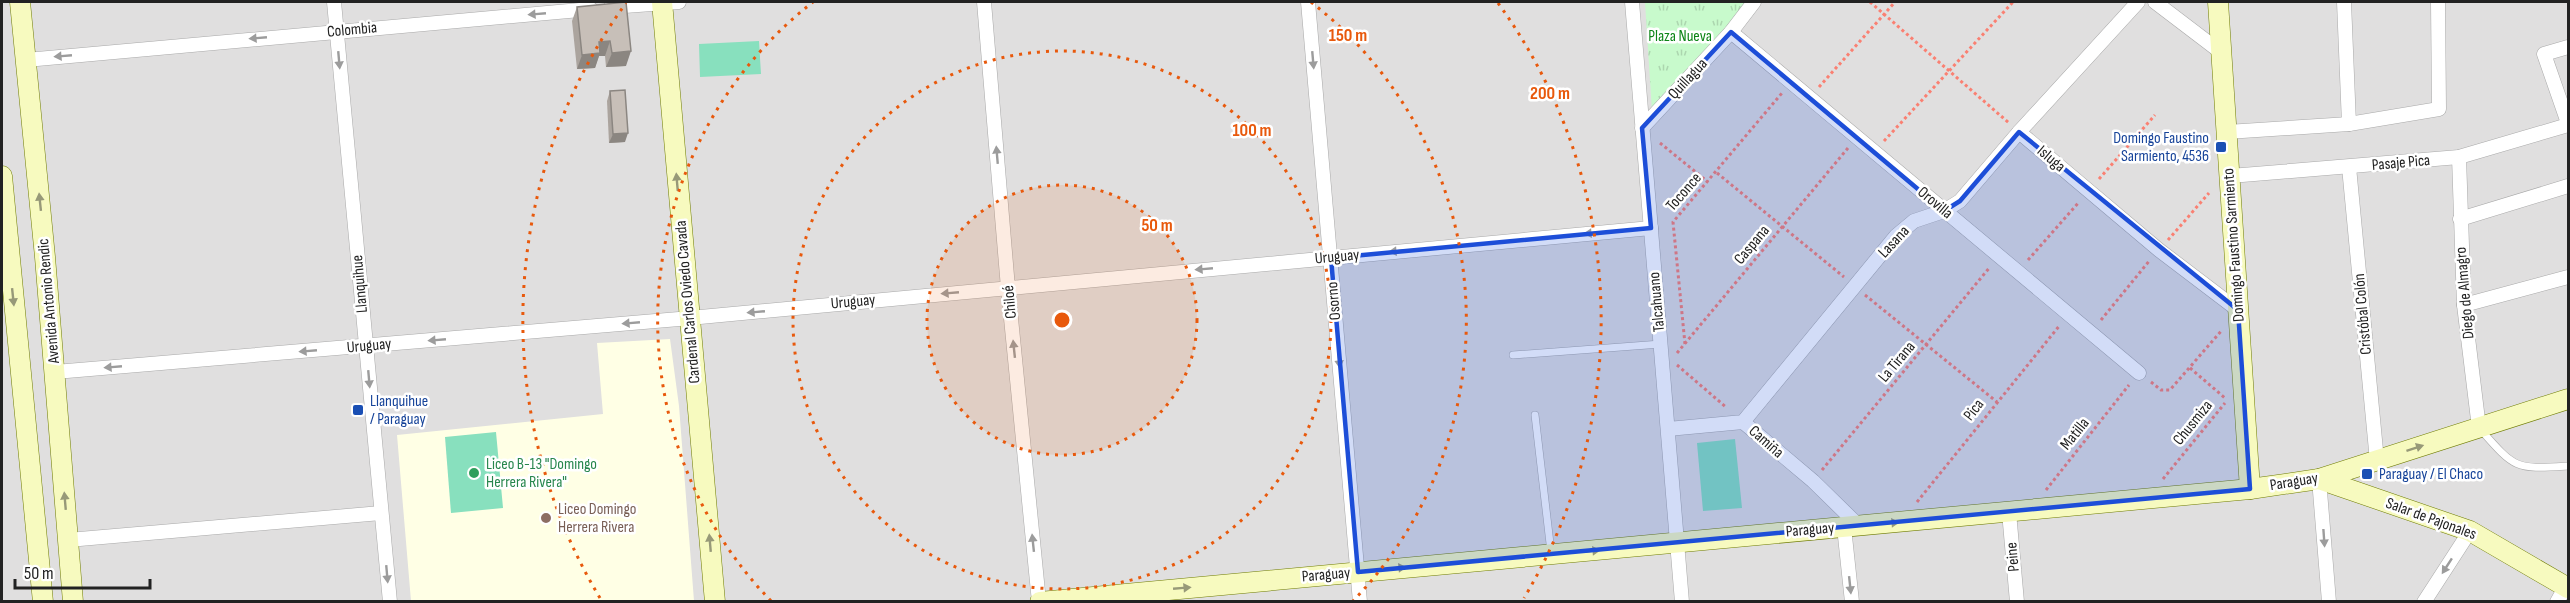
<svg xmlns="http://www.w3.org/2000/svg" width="2570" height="603" font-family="'Sofia Sans Condensed',sans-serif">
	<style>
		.residential { fill: #e0dfdf }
		.education { fill: #ffffe5 }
		.park { fill: url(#park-tufts) }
		.pitch { fill: #88e0be }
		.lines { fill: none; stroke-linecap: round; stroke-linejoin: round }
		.lane-casing { stroke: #a9a9a9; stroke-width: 8 }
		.street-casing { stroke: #a9a9a9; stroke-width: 15 }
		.secondary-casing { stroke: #707d05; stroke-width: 21 }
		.path { stroke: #fa8072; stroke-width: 3; stroke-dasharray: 3 3; stroke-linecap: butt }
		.lane { stroke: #fff; stroke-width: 7 }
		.street { stroke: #fff; stroke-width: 14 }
		.secondary { stroke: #f7fabf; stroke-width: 20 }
		.wall { fill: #aba49e }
		.shaded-wall { fill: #8b8681 }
		.building { fill: #c7bfb8; stroke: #8b8681; stroke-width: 1.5 }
		.oneway { fill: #9c9c9c }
		.oneway2 { fill: #979978 }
		.marked { fill: #1d4ed8; fill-opacity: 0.2; stroke: #1d4ed8; stroke-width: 4.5; stroke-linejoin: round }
		.ring { fill: none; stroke: #e8590c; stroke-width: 3; stroke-dasharray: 3 6 }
		.transit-dot { fill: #1a4fb4; stroke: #fff; stroke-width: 2 }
		.leisure-dot { fill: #2e9e5b; stroke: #fff; stroke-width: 2 }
		.education-dot { fill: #8d6e63; stroke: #fff; stroke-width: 2 }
		.labels { text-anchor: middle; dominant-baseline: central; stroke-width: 5; stroke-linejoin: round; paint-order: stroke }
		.street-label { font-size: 16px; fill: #222; stroke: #fff }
		.park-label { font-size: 16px; fill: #0c8416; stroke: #fff }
		.transit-label { font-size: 16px; fill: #164399; stroke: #fff; text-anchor: start }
		.leisure-label { font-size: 16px; fill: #27864d; stroke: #fff; text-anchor: start }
		.education-label { font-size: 16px; fill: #785e54; stroke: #fff; text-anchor: start }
		.centre { fill: #e8590c; stroke: #fff; stroke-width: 3 }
		.ring-label { font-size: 18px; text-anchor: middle; font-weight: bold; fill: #e8590c; stroke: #fff; stroke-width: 5; stroke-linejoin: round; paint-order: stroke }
	</style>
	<defs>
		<pattern id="park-tufts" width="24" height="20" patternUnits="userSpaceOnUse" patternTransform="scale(1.5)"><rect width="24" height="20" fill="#c8facc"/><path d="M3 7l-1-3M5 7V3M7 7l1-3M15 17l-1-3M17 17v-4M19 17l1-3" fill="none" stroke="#acd6af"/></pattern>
	</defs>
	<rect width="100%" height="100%" fill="#f2efe9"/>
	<rect class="residential" x="2" y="2" width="2566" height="599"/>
	<path class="education" d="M670,339L679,406L694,601H411L397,435L603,414L597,343Z"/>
	<path class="park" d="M1645,2H1758L1652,112Z"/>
	<g class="pitch">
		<path d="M759,41L761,74L700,77L699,44Z"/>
		<path d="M496,432L503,508L451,513L445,437Z"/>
		<path d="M1735,439L1742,508L1703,511L1697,443Z"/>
	</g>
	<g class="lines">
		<defs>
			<g id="lane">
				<path d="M1513,355L1661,344"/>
				<path d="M1535,415L1551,552"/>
				<path d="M2481,430C2516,470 2516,469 2568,466"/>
			</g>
			<g id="street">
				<path d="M334,2L390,602"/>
				<path d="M984,2L1008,288L1039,602"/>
				<path d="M1308,2L1360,602"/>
				<path d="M1632,2L1682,602"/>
				<path d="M2155,2L2222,53"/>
				<path d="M2344,2L2349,124"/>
				<path d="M611,7L679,2"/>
				<path d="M1731,32L2139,373"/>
				<path d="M2568,47L2544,54L2568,123"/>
				<path d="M26,60L591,9"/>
				<path d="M1642,128L1731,32L1754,2"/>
				<path d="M2019,132L2159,250L2238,310"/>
				<path d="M2227,132L2349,124L2439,109L2438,2"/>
				<path d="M2459,157L2464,305L2479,428"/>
				<path d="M2349,167L2377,461"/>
				<path d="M2230,176L2459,157L2568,125"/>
				<path d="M2460,219L2568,186"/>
				<path d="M2464,305L2568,277"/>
				<path d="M55,372L679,319L1651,228"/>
				<path d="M1743,422L1813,481L1859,526"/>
				<path d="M1668,429L1743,422L1896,236L1914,221L1944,211L1960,201L2019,132L2138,2"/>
				<path d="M2319,479L2329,602"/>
				<path d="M2009,512L2017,602"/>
				<path d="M1844,527L1852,602"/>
				<path d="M68,540L381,513"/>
				<path d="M2424,602L2470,531"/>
				<path d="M2557,602L2566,586"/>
			</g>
			<g id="secondary">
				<path d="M20,2L45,257L73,602"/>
				<path d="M662,2L715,602"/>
				<path d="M2218,2L2250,489"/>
				<path d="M2,176L43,602"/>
				<path d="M2319,479L2470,531L2568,588"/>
				<path d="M1040,602L2250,489L2319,479L2568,399"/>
			</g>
		</defs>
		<use href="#lane" class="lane-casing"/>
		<use href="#street" class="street-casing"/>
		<use href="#secondary" class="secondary-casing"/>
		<g class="path">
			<path d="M1870,2L2009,123"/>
			<path d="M1819,87L1895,2"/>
			<path d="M1884,141L2013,2"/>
			<path d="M1660,143L1708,182"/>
			<path d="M1717,173L1844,277"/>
			<path d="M2099,179L2155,115"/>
			<path d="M2168,240L2209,193"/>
			<path d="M2028,260L2079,202"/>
			<path d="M1865,295L1997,402"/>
			<path d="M2101,320L2150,260"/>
			<path d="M1685,344L1673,222L1782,93"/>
			<path d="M1677,353L1848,148"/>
			<path d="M1677,365L1727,408"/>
			<path d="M2190,368L2225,398"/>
			<path d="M2151,382L2161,390H2170L2222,330"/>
			<path d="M1822,470L1990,267"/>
			<path d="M2163,479L2225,403"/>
			<path d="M2046,490L2129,385"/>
			<path d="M1917,502L2060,325"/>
		</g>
		<use href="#lane" class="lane"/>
		<use href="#street" class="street"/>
		<use href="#secondary" class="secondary"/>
	</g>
	<g class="wall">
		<path d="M626,2V66L606,67L605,56H599L595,68L577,69L572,21L577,7Z"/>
		<path d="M610,91L625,142L609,143L607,101Z"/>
	</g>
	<g class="shaded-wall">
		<path d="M610,41L605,56H599L595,68L577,69L582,55L599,42Z"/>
		<path d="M631,51L626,66L606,67L612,53Z"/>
		<path d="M628,133L625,142L609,143L613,134Z"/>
	</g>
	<g class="building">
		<path d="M626,2L631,51L612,53L610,41L599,42L600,53L582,55L577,7Z"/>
		<path d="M625,90L628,133L613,134L610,91Z"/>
	</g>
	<defs><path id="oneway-solid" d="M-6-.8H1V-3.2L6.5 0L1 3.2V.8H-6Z" transform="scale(1.5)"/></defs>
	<g class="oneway">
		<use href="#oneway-solid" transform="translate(537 14) rotate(175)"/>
		<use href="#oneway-solid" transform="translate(258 38) rotate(175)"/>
		<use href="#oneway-solid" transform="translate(63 56) rotate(175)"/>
		<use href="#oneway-solid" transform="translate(339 60) rotate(85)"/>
		<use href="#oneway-solid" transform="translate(1313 60) rotate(85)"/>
		<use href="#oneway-solid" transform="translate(997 155) rotate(-95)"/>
		<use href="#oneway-solid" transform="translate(1593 233) rotate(175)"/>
		<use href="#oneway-solid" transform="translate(1398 251) rotate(175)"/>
		<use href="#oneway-solid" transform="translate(1204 269) rotate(175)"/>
		<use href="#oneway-solid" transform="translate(950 293) rotate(175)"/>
		<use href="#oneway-solid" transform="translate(756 312) rotate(175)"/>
		<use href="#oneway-solid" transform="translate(631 323) rotate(175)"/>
		<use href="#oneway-solid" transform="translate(437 340) rotate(175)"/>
		<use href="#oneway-solid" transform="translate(1014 349) rotate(-96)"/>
		<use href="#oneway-solid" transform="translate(308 351) rotate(175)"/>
		<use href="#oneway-solid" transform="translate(1339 359) rotate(85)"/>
		<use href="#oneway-solid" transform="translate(113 367) rotate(175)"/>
		<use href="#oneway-solid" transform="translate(369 379) rotate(85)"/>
		<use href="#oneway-solid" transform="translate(2324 538) rotate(86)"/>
		<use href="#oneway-solid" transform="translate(1033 543) rotate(-96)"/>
		<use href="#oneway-solid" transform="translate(2447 566) rotate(123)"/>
		<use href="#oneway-solid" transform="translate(387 574) rotate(85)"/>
		<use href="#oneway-solid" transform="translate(1850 585) rotate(84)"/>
	</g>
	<g class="oneway2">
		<use href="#oneway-solid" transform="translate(677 182) rotate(-95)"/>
		<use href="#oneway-solid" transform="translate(40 202) rotate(-96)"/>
		<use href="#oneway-solid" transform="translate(13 297) rotate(84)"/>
		<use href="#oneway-solid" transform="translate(2415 448) rotate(-18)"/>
		<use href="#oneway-solid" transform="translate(65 501) rotate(-95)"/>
		<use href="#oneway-solid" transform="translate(1890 523) rotate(-5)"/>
		<use href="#oneway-solid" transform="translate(710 543) rotate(-95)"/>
		<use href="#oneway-solid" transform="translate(1591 551) rotate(-5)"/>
		<use href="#oneway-solid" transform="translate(1397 568) rotate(-5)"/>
		<use href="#oneway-solid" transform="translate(1182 588) rotate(-5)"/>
	</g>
	<path class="marked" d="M1731,32L1944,211L1960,201L2019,132L2238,310L2250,489L1358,572L1331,258L1651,228L1642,128Z"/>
	<circle cx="1062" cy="320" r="135" fill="#e8590c" fill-opacity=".12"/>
	<g class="ring">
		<circle cx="1062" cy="320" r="135"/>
		<circle cx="1062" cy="320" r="269"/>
		<path d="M771 601A404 404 0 0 1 813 2M1311 2A404 404 0 0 1 1353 601"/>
		<path d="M600 598A539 539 0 0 1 626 3M1498 3A539 539 0 0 1 1524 598"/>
	</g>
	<g class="transit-dot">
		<rect x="2215" y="141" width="12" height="12" rx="3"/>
		<rect x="352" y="404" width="12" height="12" rx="3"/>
		<rect x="2361" y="468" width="12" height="12" rx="3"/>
	</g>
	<circle class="leisure-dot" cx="474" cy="473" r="6"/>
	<circle class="education-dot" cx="546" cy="518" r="6"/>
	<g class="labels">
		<g class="street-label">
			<text transform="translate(352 30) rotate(-5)">Colombia</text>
			<text transform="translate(1688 79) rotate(-47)">Quillagua</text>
			<text transform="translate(2051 159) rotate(40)">Isluga</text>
			<text transform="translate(2401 163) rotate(-5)">Pasaje Pica</text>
			<text transform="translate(1684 192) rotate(-49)">Toconce</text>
			<text transform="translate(1935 203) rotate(40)">Orovilla</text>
			<text transform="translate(1894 242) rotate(-47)">Lasana</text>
			<text transform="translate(1752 245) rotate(-50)">Caspana</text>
			<text transform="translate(2234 245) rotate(-94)">Domingo Faustino Sarmiento</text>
			<text transform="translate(1337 257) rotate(-5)">Uruguay</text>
			<text transform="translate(360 284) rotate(-95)">Llanquihue</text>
			<text transform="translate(2465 293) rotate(-95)">Diego de Almagro</text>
			<text transform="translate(49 301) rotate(-95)">Avenida Antonio Rendic</text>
			<text transform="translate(1334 301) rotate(-95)">Osorno</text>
			<text transform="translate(688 302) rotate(-95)">Cardenal Carlos Oviedo Cavada</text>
			<text transform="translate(853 302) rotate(-5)">Uruguay</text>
			<text transform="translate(1010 302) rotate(-95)">Chiloé</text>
			<text transform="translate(1657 302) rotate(-95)">Talcahuano</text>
			<text transform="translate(2363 314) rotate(-95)">Cristóbal Colón</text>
			<text transform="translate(369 346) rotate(-5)">Uruguay</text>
			<text transform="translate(1897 362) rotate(-50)">La Tirana</text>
			<text transform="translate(1974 410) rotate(-52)">Pica</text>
			<text transform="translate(2193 423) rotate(-51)">Chusmiza</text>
			<text transform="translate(2075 434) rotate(-51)">Matilla</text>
			<text transform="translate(1766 442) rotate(41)">Camiña</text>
			<text transform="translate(2294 482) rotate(-9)">Paraguay</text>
			<text transform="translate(2431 519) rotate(20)">Salar de Pajonales</text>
			<text transform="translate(1810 530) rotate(-5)">Paraguay</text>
			<text transform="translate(2013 557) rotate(-95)">Peine</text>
			<text transform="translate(1326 575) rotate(-5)">Paraguay</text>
		</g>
		<g class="park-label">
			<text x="1680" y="36">Plaza Nueva</text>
		</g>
		<g class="transit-label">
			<text x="2209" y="138" text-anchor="end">Domingo Faustino<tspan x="2209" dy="18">Sarmiento, 4536</tspan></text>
			<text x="370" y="401">Llanquihue<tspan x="370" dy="18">/ Paraguay</tspan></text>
			<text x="2379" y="474">Paraguay / El Chaco</text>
		</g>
		<g class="leisure-label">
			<text x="486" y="464">Liceo B-13 "Domingo<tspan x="486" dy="18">Herrera Rivera"</tspan></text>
		</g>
		<g class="education-label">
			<text x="558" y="509">Liceo Domingo<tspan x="558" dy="18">Herrera Rivera</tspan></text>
		</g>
	</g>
	<circle cx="1062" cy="320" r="9" class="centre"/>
	<g class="ring-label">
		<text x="1348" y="41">150 m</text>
		<text x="1550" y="99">200 m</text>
		<text x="1252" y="136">100 m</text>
		<text x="1157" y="231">50 m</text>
	</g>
	<rect width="2570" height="603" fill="none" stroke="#222222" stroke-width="6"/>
	<path d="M15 579v9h135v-9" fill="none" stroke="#222222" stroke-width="3"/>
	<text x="24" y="579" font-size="18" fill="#222222" stroke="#ffffff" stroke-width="4.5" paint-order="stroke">50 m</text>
</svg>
